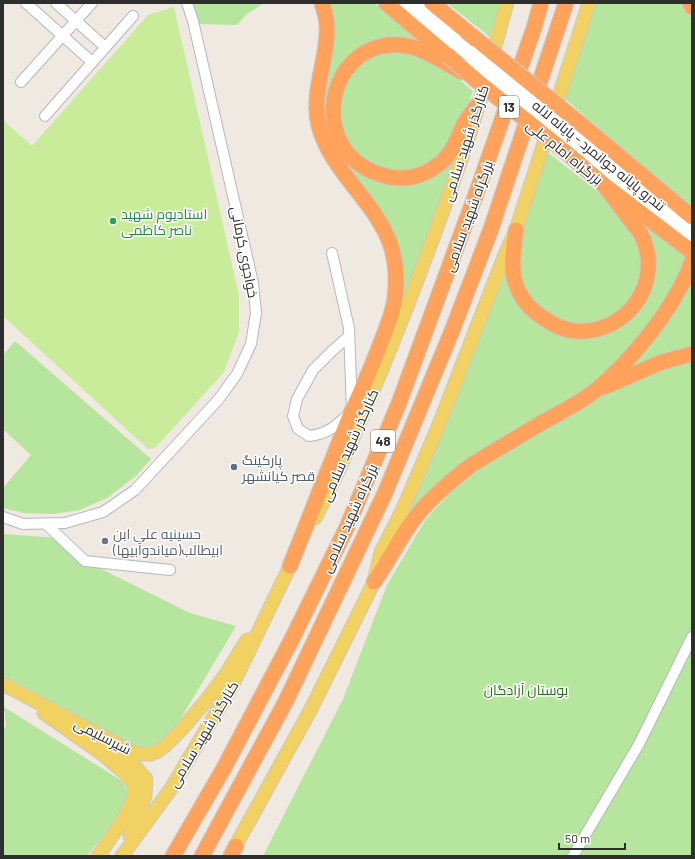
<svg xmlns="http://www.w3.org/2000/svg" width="695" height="859" font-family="Barlow,Cairo,sans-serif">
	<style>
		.green { fill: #b6e59e }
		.pitch { fill: #c9ec9a }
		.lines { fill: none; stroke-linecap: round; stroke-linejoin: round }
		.minor-casing { stroke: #b4b7c1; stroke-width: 12 }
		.major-casing { stroke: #c9c9c9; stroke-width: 15 }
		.highway-casing { stroke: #c9c9c9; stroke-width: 17 }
		.minor { stroke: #fff; stroke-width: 10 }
		.major { stroke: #f2d163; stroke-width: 13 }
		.highway { stroke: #ffa35c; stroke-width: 15 }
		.minor-bridge-casing { stroke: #b4b7c1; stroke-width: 12; stroke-linecap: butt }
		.highway-bridge-casing { stroke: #c9c9c9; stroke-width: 17; stroke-linecap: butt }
		.minor-bridge { stroke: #fff; stroke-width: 10 }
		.highway-bridge { stroke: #ffa35c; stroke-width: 15 }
		.leisure-dot { fill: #2e9e5b; stroke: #fff; stroke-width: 1.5 }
		.service-dot { fill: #5c6f8a; stroke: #fff; stroke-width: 1.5 }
		.worship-dot { fill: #6b7280; stroke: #fff; stroke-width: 1.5 }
		.labels { text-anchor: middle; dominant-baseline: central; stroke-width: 3; stroke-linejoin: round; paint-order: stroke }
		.shield { fill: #fff; stroke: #6d6d6d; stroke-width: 1 }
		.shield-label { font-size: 13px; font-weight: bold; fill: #2e2e2e }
		.street-label { font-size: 14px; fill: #2e2e2e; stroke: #fff }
		.leisure-label { font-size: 14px; fill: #27864d; stroke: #fff; text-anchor: start }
		.service-label { font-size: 14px; fill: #4e5e75; stroke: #fff; text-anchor: start }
		.worship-label { font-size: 14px; fill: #5b616d; stroke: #fff; text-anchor: start }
		.park-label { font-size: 14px; fill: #2c6e1b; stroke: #fff }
	</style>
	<rect width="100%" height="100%" fill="#efe9e1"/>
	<g class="green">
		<path d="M191,3H264L247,14L237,25L198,24Z"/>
		<path d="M328,3H374L428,47L372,45L332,93L348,158L415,180L467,126L432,227L400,307L402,279L328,136L324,110Z"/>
		<path d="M447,3H500L490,37L451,6Z"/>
		<path d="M593,3H685L692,20V209L563,97Z"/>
		<path d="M404,48L456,77L473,91L468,105L435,164L395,176L366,165L342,138L338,92L362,58Z"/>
		<path d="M546,151L592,187L619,210L646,256L635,300L599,326L560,324L522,291L517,250Z"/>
		<path d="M622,206L688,258L653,321L600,379L406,523L401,519L513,242L526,307L595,334L651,281Z"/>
		<path d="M692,271V352L620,374Z"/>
		<path d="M15,341L151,459L136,476L107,498L80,510L53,514L24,513L3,508V488L31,455L3,429V355Z"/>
		<path d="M692,356V856H263L343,699L387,585L426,519L453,490L472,475L537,431L635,376Z"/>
		<path d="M3,534L58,538L85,561L190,613L236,626L175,728L156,748L143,750L86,726L3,676Z"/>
		<path d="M4,707L122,781L128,793L126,806L87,856H3V731L6,725Z"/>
	</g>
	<path class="pitch" d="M174,7L239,296V332L224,372L155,448L148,449L3,316V120L32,146L148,15Z"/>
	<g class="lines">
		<defs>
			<g id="minor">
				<path d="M26,3L92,62"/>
				<path d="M56,3L105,47"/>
				<path d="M400,3L470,60"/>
				<path d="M414,3L472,51"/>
				<path d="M21,82L92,3"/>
				<path d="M45,116L133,16"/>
				<path d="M579,139L692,231"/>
				<path d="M576,149L692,241"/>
				<path d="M332,253L349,328L352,411C338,424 329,434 309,436L298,429L293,416L297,399L313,370L332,351L348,337"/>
				<path d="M3,517L23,524L65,523L103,512L135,490L218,400L237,374L251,344L256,313L253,283L193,21L187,3"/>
				<path d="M46,524L85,561L170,570"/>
				<path d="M573,856L639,744L692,637"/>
			</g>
			<g id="major">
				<path d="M315,518C341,469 361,419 382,369C413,294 441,219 467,142C482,97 494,49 507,3"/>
				<path d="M3,684L130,751L140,754H151L158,751L165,746L181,730L205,702L226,674L247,640"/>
				<path d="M44,713L101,753L126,774L133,784L135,791L132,803L121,823L98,856"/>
				<path d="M104,749L132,763L146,779L145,796L130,836"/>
				<path d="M231,854L310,711L374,582L381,552L402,511L438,427L504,257L516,230L589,3"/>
				<path d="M122,856L170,790L231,688L294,558"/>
			</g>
			<g id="highway">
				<path d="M386,3L447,55"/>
				<path d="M432,3L466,31"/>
				<path d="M690,3L692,7"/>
				<path d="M462,72C443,62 423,47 401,45C347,40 317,101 342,145C350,159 364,169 379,174C400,182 422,178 439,164C453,154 457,138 464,124C468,117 474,110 478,104"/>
				<path d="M582,125L692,217"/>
				<path d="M572,157L603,184L692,252"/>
				<path d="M516,230C514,246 511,262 514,278C518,295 528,308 542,317C552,324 562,330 575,331C627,335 665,282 641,234L603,184"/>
				<path d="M604,387L662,362L692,354"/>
				<path d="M290,566C311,514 331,462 352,411C364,385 375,359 385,332C389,321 394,309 395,297C397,279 396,260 390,243C374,200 331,171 319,126C311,96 326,63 327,33C328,23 325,12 322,3"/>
				<path d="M374,582C386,565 395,547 407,529C423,504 447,484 470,466C494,451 518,437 543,422C560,413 579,403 595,391C633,359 675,308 692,261"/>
				<path d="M173,856L224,768L292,639L347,527L399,403L437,300L480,183L534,28L541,3"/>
				<path d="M202,856L286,701L385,493L452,331L491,229L522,136L566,3"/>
				<path d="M231,856L236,846"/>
			</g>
		</defs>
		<use href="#minor" class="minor-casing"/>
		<use href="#major" class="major-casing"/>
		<use href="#highway" class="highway-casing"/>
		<use href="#minor" class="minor"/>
		<use href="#major" class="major"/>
		<use href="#highway" class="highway"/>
		<defs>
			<g id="minor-bridge">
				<path d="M472,51L579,139"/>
				<path d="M470,60L576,149"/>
			</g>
			<g id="highway-bridge">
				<path d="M466,31L582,125"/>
				<path d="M447,55L476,80L572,157"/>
			</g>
		</defs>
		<use href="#minor-bridge" class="minor-bridge-casing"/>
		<use href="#highway-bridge" class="highway-bridge-casing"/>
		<use href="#minor-bridge" class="minor-bridge"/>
		<use href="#highway-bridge" class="highway-bridge"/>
	</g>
	<circle class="leisure-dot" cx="113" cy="221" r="4"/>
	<circle class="service-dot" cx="234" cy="467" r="4"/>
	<circle class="worship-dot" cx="105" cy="541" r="4"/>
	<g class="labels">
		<g class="shield">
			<rect x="499" y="96" width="20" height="22" rx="3"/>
			<rect x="371" y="430" width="24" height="22" rx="3"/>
		</g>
		<g class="shield-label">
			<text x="509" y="107">13</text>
			<text x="383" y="441">48</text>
		</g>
		<g class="street-label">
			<text transform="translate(465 143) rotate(-72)">کنارگذر شهید سلامی</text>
			<text transform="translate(565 152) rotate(39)">بزرگراه امام علی</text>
			<text transform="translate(599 155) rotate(39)">تندرو پایانه جوانمرد - پایانه لاله</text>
			<text transform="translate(468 216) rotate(-70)">بزرگراه شهید سلامی</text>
			<text transform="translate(245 252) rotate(79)">خواجوی کرمانی</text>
			<text transform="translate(349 445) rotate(-66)">کنارگذر شهید سلامی</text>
			<text transform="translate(349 518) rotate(-66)">بزرگراه شهید سلامی</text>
			<text transform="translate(203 734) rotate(-59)">کنارگذر شهید سلامی</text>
			<text transform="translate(103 736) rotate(27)">شیرسلیمی</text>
		</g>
		<g class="leisure-label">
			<text x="121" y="213">استادیوم شهید<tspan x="121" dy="16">ناصر کاظمی</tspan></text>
		</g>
		<g class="service-label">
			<text x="242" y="459">پارکینگ<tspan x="242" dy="16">قصر کیانشهر</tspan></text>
		</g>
		<g class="worship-label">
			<text x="113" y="533">حسینیه علی ابن<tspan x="113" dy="16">ابیطالب(میاندوآبیها)</tspan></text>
		</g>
		<g class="park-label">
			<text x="526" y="689">بوستان آزادگان</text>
		</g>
	</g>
	<rect width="695" height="859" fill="none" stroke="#2e2e2e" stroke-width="8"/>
	<path d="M559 843v6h66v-6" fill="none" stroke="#2e2e2e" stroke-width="2"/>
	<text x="565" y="843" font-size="12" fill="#2e2e2e" stroke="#ffffff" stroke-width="3" paint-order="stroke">50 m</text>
</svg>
